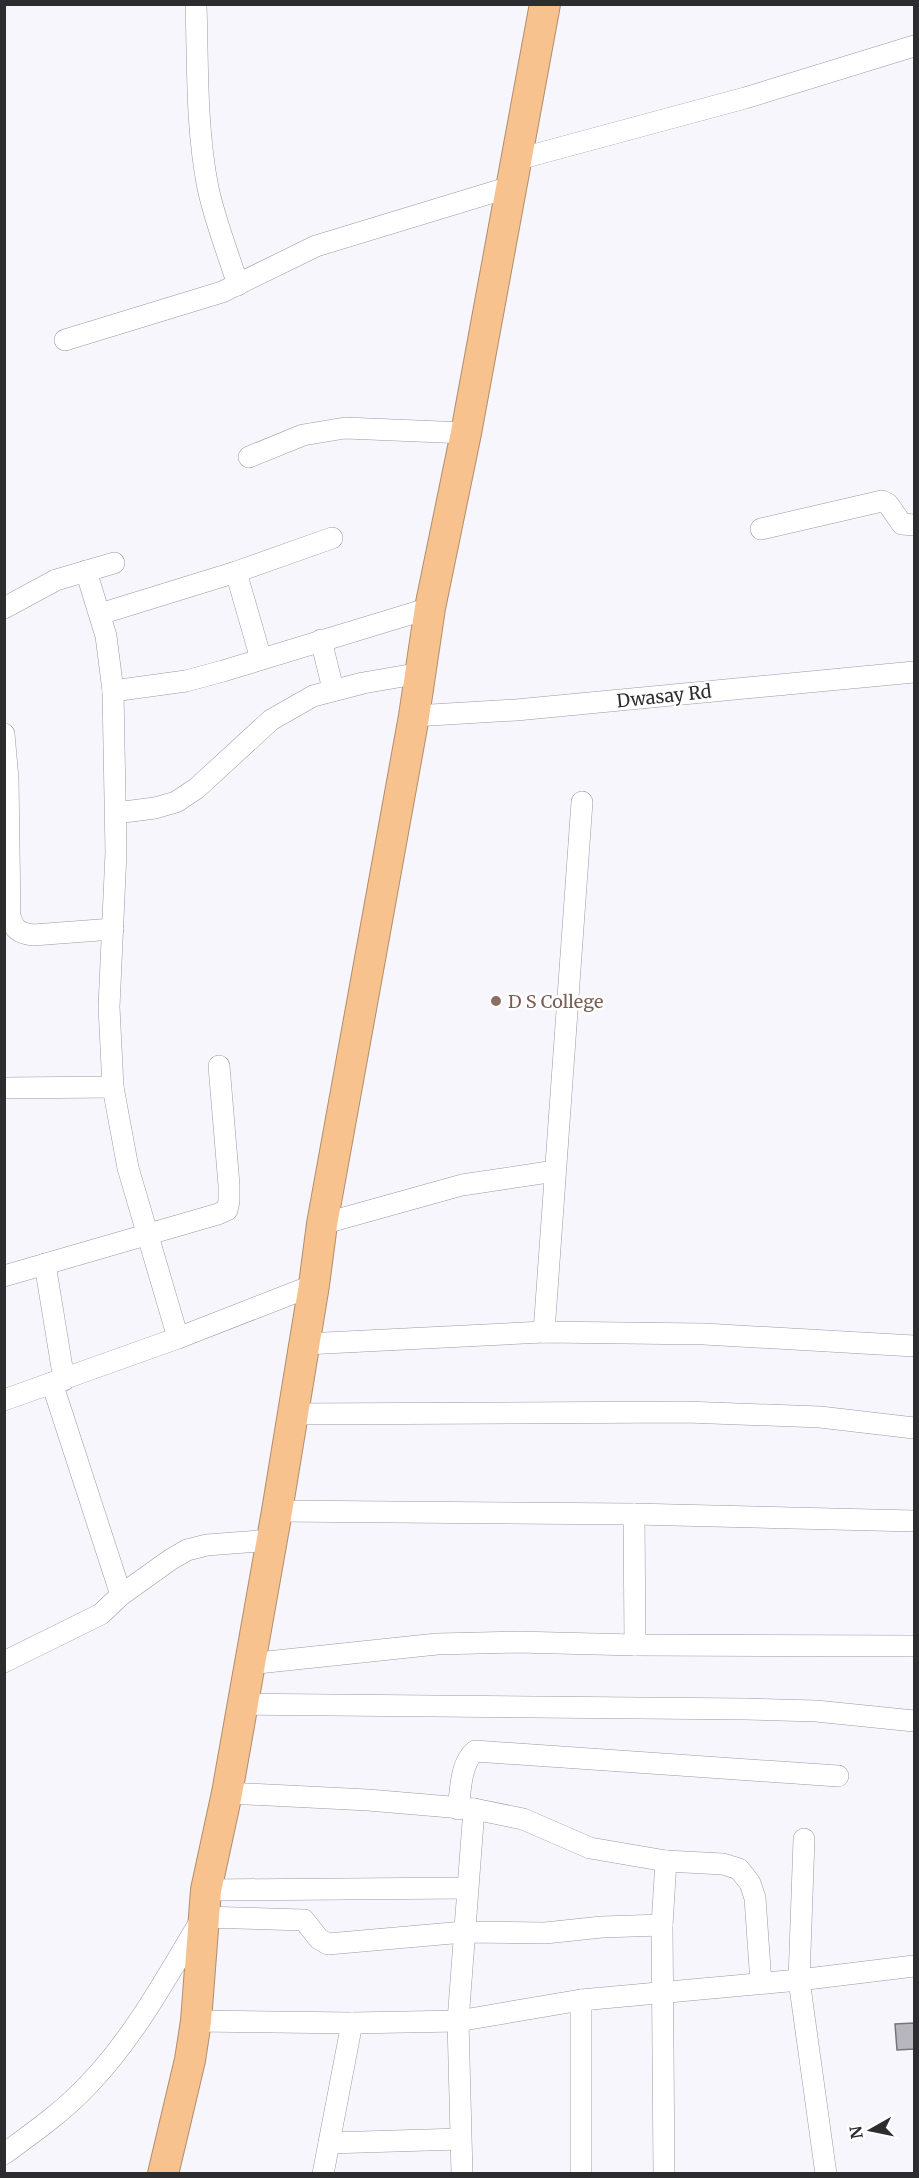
<svg xmlns="http://www.w3.org/2000/svg" width="919" height="2178" font-family="Merriweather,serif">
	<style>
		.building { fill: #b7b5bd; stroke: #77767d; stroke-width: 1.5 }
		.lines { fill: none; stroke-linecap: round; stroke-linejoin: round }
		.minor-casing { stroke: #9b9aa1; stroke-width: 22 }
		.highway-casing { stroke: #b08e6c; stroke-width: 32 }
		.minor { stroke: #fff; stroke-width: 21 }
		.highway { stroke: #f7c28d; stroke-width: 30 }
		.education-dot { fill: #8d6e63; stroke: #fff; stroke-width: 2 }
		.labels { text-anchor: middle; dominant-baseline: central; stroke-width: 5; stroke-linejoin: round; paint-order: stroke }
		.street-label { font-size: 18px; fill: #2d2c2f; stroke: #fff }
		.education-label { font-size: 18px; fill: #785e54; stroke: #fff; text-anchor: start }
	</style>
	<rect width="100%" height="100%" fill="#f7f6fd"/>
	<path class="building" d="M914,2023V2049L897,2050L895,2024Z"/>
	<g class="lines">
		<defs>
			<g id="minor">
				<path d="M196,4C198,66 196,128 208,188C215,221 228,253 238,285"/>
				<path d="M515,160L745,98L914,46"/>
				<path d="M65,340L222,292L316,246L510,187"/>
				<path d="M249,457L303,435L345,428L466,433"/>
				<path d="M761,529L882,501L888,504L902,524L914,525"/>
				<path d="M86,571L106,636L113,691L116,852L109,1007L113,1087L128,1168L178,1338"/>
				<path d="M236,572L261,659"/>
				<path d="M4,608L56,580L114,563"/>
				<path d="M100,614L236,572L332,538"/>
				<path d="M321,640L333,689"/>
				<path d="M113,691L186,681L223,671L430,608"/>
				<path d="M414,716L516,710L914,672"/>
				<path d="M4,734L8,779L10,916C14,930 19,933 33,935L113,929"/>
				<path d="M116,813L155,808L176,802L197,788L271,720L313,696L363,683L421,673"/>
				<path d="M4,1088L113,1087"/>
				<path d="M322,1224L462,1185L555,1171"/>
				<path d="M45,1264L64,1380"/>
				<path d="M4,1276L218,1214L227,1210L229,1201V1185L219,1066"/>
				<path d="M544,1332L582,802"/>
				<path d="M305,1344L544,1332L704,1334L914,1346"/>
				<path d="M52,1383L121,1595"/>
				<path d="M4,1400L178,1338L314,1285"/>
				<path d="M292,1414L686,1412L820,1417L914,1428"/>
				<path d="M277,1511L634,1514L914,1521"/>
				<path d="M634,1514L635,1645"/>
				<path d="M4,1662L101,1614L121,1595L170,1560L187,1550L207,1545L272,1540"/>
				<path d="M248,1664L437,1644L517,1642L635,1645L914,1646"/>
				<path d="M241,1704L745,1709L816,1711L914,1721"/>
				<path d="M227,1793L368,1800L474,1809L523,1819L590,1848L666,1861L723,1864L739,1869L750,1883L755,1898L761,1983"/>
				<path d="M458,1809C461,1790 460,1764 475,1751L838,1776"/>
				<path d="M804,1839L799,1980L826,2174"/>
				<path d="M206,1890L467,1888"/>
				<path d="M581,2000V2174"/>
				<path d="M196,2021L352,2023L458,2021L581,2000L799,1980L914,1966"/>
				<path d="M329,2143L460,2139"/>
				<path d="M4,2154C34,2132 64,2111 89,2084C136,2035 168,1974 203,1917L304,1920L319,1939L328,1944L464,1932L545,1933L602,1927L662,1925"/>
				<path d="M323,2174L352,2023"/>
				<path d="M462,2174L458,2021L474,1809"/>
				<path d="M664,2174L662,1925L666,1861"/>
			</g>
			<path id="highway" d="M163,2174L190,2060L196,2021L206,1890L227,1793L277,1511L314,1285L322,1224L414,716L430,608L466,433L545,4"/>
		</defs>
		<use href="#minor" class="minor-casing"/>
		<use href="#highway" class="highway-casing"/>
		<use href="#minor" class="minor"/>
		<use href="#highway" class="highway"/>
	</g>
	<circle class="education-dot" cx="496" cy="1001" r="6"/>
	<g class="labels">
		<g class="street-label">
			<text transform="translate(664 696) rotate(-6)">Dwasay Rd</text>
		</g>
		<g class="education-label">
			<text x="508" y="1001">D S College</text>
		</g>
	</g>
	<rect width="919" height="2178" fill="none" stroke="#2d2c2f" stroke-width="12"/>
	<g transform="translate(871 2130) rotate(261)" stroke="#ffffff" stroke-width="4.5" paint-order="stroke">
	<path d="M0-4.5L10 22L0 15L-10 22Z" fill="#2d2c2f"/>
	<text y="-9" font-size="16" font-weight="bold" text-anchor="middle" fill="#2d2c2f">N</text>
	</g>
</svg>
